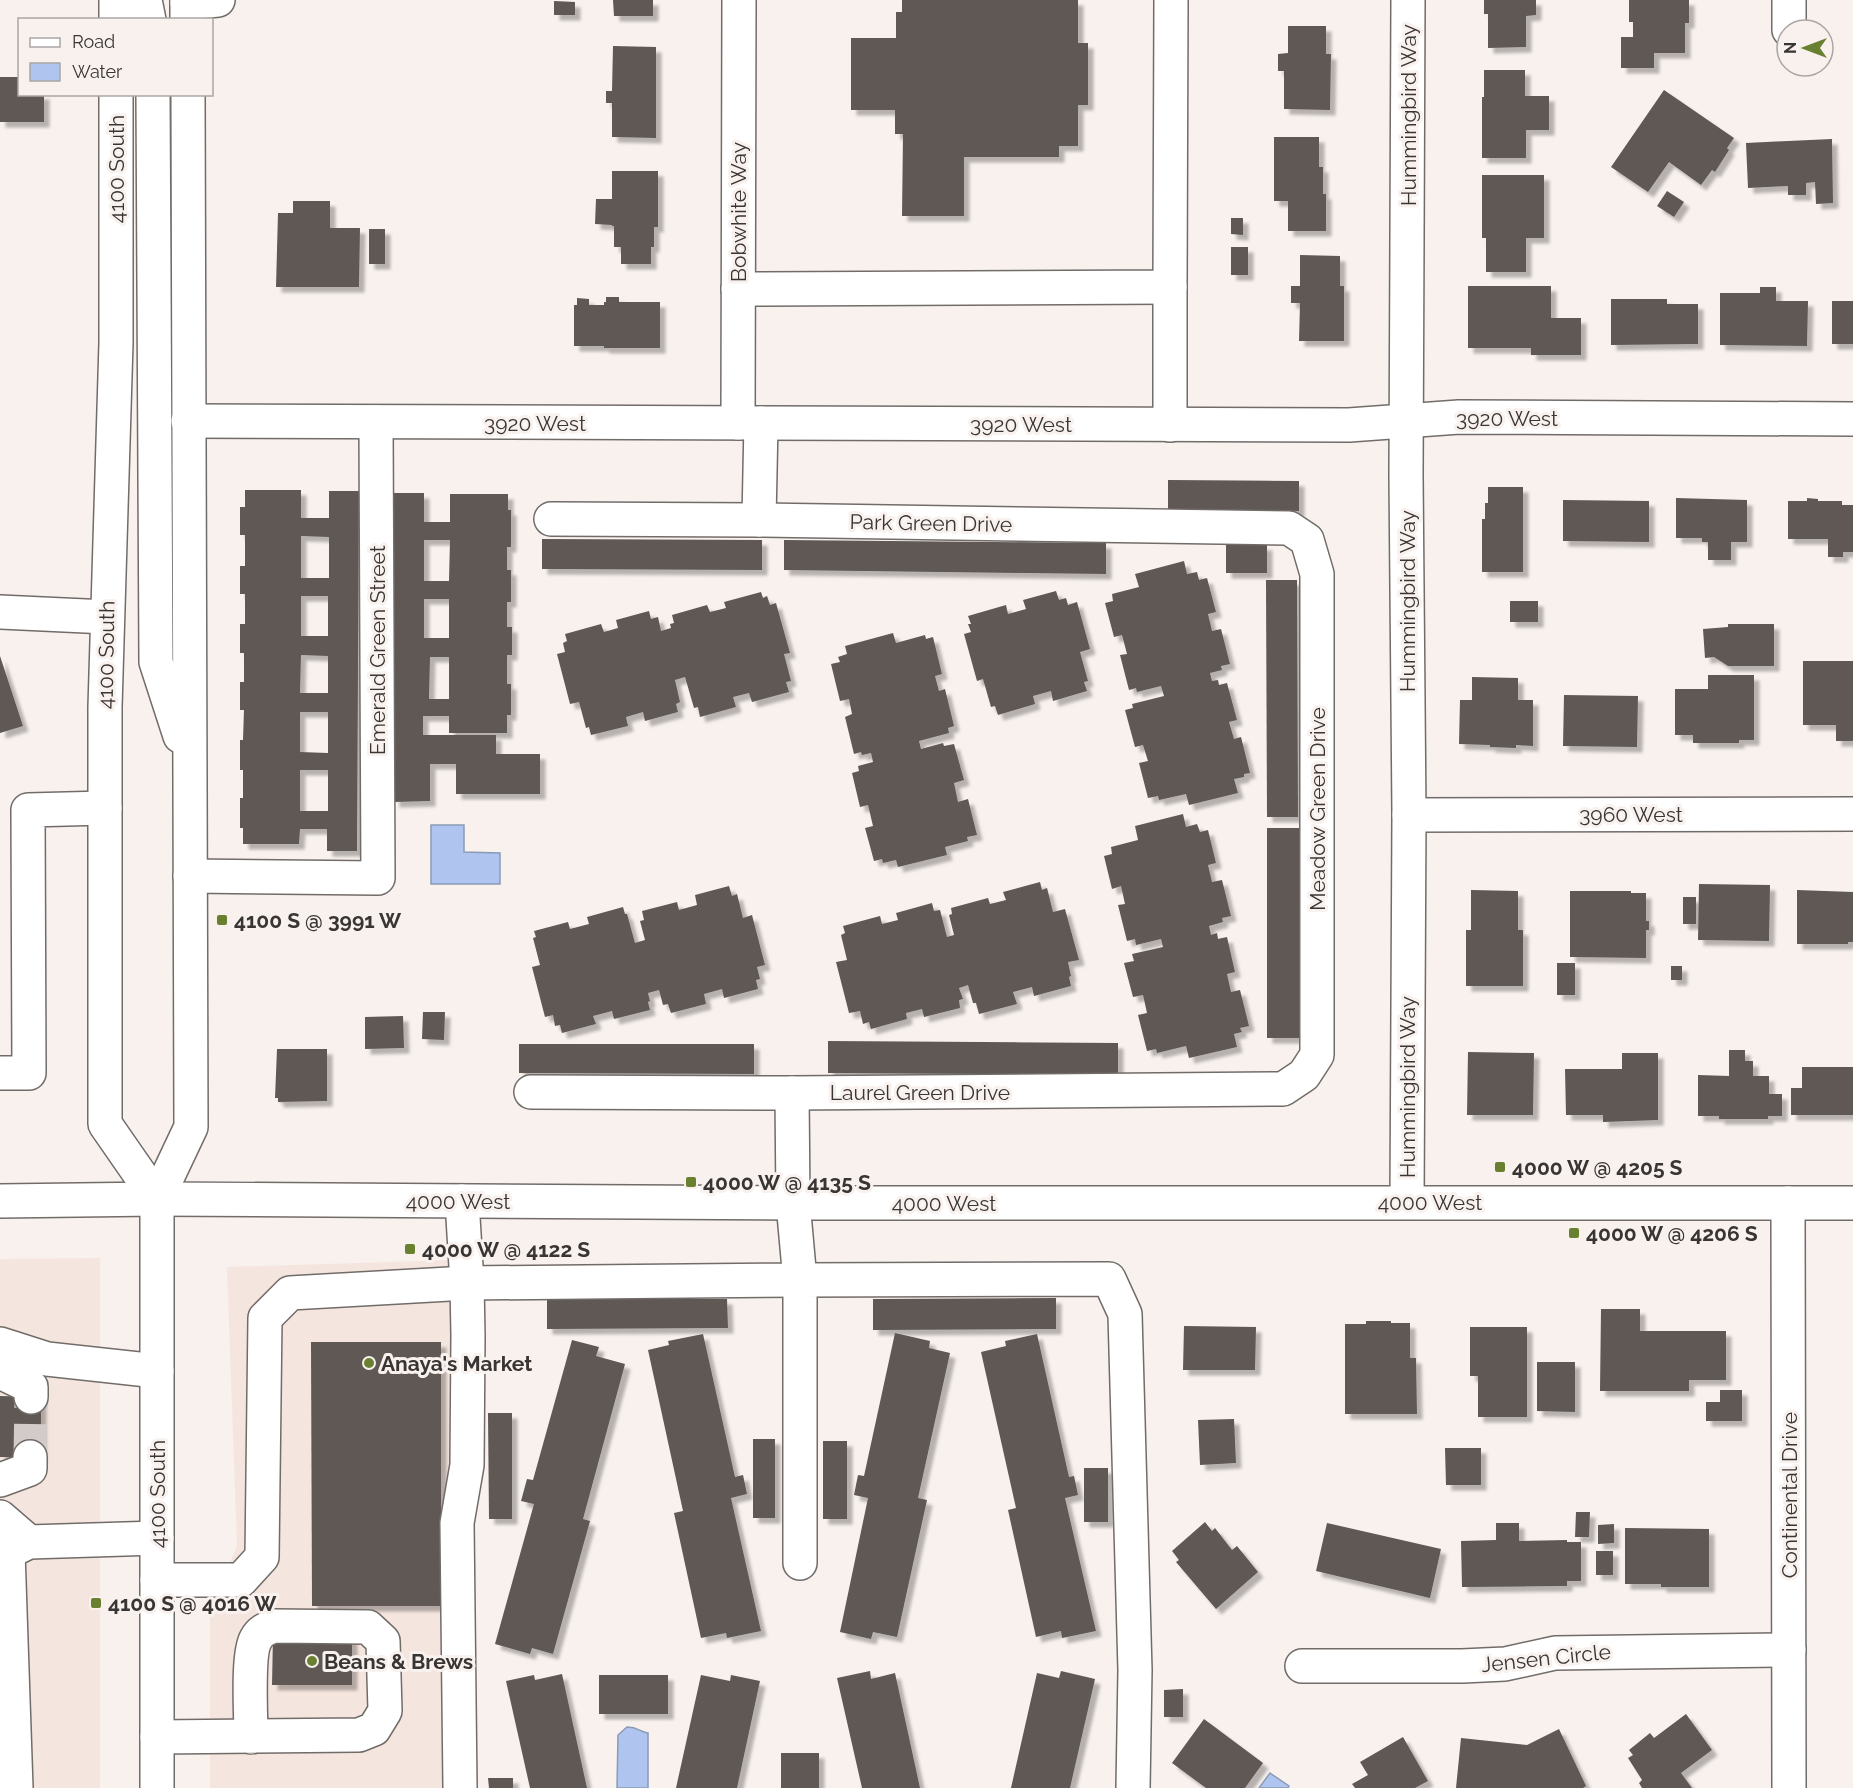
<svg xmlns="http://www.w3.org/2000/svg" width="1853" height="1788" font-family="Raleway,sans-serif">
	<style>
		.built { fill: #f5e5df }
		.water { fill: #afc5ef; stroke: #8b9ab7; stroke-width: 1.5 }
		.building { fill: #5e5855; fill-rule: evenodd; filter: url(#shadow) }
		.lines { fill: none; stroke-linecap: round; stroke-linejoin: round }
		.minor-tunnel { stroke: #d2cbc9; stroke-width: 33; stroke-dasharray: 33 16; stroke-linecap: butt }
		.minor-casing { stroke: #726c69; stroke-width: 36 }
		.major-casing { stroke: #726c69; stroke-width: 36 }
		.minor { stroke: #fff; stroke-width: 33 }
		.major { stroke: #fff; stroke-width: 33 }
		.poi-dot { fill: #6a8031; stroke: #f8f1ee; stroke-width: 2 }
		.labels { text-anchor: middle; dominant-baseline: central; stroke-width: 6; stroke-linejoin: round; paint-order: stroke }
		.street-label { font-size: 21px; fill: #383534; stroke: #f8f1ee }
		.poi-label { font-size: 21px; font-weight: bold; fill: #383534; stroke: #f8f1ee; text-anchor: start }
	</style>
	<defs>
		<filter id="shadow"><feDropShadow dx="5.5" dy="5.5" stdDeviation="1.5" flood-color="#0004"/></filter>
	</defs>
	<rect width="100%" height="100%" fill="#f8f1ee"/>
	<g class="built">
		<path d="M100,1258V1788H0V1259Z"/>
		<path d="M454,1260L453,1788H210V1614L237,1545L227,1267Z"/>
	</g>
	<g class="water">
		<path d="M431,825H464V852L500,853V884H431Z"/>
		<path d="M627,1727C639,1727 639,1732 648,1733V1788H617L618,1735Z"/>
		<path d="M1270,1773L1289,1786L1288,1788H1259Z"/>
	</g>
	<g class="building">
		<path d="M613,0H653V16H614Z"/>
		<path d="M902,0H1078V43H1088V105H1078V146H1059V157H964V216H902L903,134H895V110H851V38H896V12H902Z"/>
		<path d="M1484,0H1536V15L1526,16V47L1488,48V14H1484Z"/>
		<path d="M1629,0H1689V23H1685V53H1654V68H1621V37H1633V22H1629Z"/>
		<path d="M554,1L575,2V15H554Z"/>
		<path d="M1288,26H1326V54H1331L1330,110L1284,109V71H1278V54L1288,53Z"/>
		<path d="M613,46L656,47V138L612,137V103H606V91H612Z"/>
		<path d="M1484,70H1525V96H1549V130H1526V158H1482V97H1484Z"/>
		<path d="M0,77H20V94H44V122H0Z"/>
		<path d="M1664,90L1734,138L1727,148L1729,150L1715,172L1712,170L1701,185L1669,162L1648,192L1611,167Z"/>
		<path d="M1274,137H1319V167H1323V194H1326V231H1288V201H1274Z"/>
		<path d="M1832,139L1833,203L1816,204L1815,182L1806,183V195H1788V186L1748,188L1746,143Z"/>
		<path d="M612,171H658V227H654V247H651V264H621V247H614V226H612V225L595,224L596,199H612Z"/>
		<path d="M1482,175H1544V238H1526V272H1486V238H1482Z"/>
		<path d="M1667,191L1684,202L1674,217L1657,206Z"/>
		<path d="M293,201H330V228H360L359,287H276L278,213H293Z"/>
		<path d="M1231,218H1243V235L1231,234Z"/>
		<rect x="369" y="229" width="16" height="35"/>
		<rect x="1231" y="247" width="17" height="28"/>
		<path d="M1300,255L1340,256V286H1344V341H1299L1300,303H1291V286H1300Z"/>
		<path d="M1468,286H1551V318H1581V355H1531V348H1468Z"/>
		<path d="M1760,287H1776V301H1808L1807,346L1720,345V293H1760Z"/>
		<path d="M606,297H619V302H660V348H604V346H574V305H577V298L589,299V305H604V302H606Z"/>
		<path d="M1611,299H1667V304H1698V344L1611,345Z"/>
		<rect x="1832" y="301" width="21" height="43"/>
		<path d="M1168,480L1299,481V511L1168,509Z"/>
		<path d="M1488,487H1523V572H1482V519H1485V503H1488Z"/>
		<path d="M245,490H301V518H329V491H359L357,851H327V829H300L299,844H243V828H240V798H243V770H240V740H243L244,710H240V682H244V653H240V624H245V594H240V566H245V535H240V507H245ZM301,536L329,537V578H301ZM301,596H328V636H301ZM301,655L328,656V693H300ZM300,712H328V753L300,752ZM300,770H328V811H300Z"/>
		<path d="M394,493H424V522H450V494H508V510H511V547H507V570H511V602H507V627H512V655H507V684H511V715H507V733H449V716H423V735H496V754H540V794H456V764H430V801L394,802ZM424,540H450L449,581H424ZM424,599H449V638H424ZM430,657H449V699H429Z"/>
		<path d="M1676,498L1747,500V542H1731V560H1708V542H1702V538H1676Z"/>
		<path d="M1807,498L1818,499V501H1842V505H1853V552H1843V557H1828V539H1788V501H1807Z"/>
		<path d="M1563,500L1649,501V542L1563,541Z"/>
		<path d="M542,539L762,540V570L542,569Z"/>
		<path d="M784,540L1106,543V574L784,570Z"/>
		<rect x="1226" y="545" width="41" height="28"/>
		<path d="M1184,561L1187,574L1197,572L1199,580L1207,578L1216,612L1208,614L1212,631L1221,629L1230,664L1221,666L1222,670L1210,673L1212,681L1218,680L1219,685L1227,683L1237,720L1229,722L1234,739L1241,737L1250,773L1244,774V777L1234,779L1238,793L1189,805L1186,794L1159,800L1158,796L1148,798L1139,763L1148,761L1143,745L1135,747L1125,710L1133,708L1132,704L1164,696L1161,686L1137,692L1136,688L1129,690L1120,655L1127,654L1122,635L1114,637L1105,603L1113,601L1112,594L1139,587L1135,574Z"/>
		<path d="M1266,580H1297L1298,817H1267Z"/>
		<path d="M1056,591L1059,600L1066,598L1068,605L1077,602L1090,649L1080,652L1088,681L1084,682L1087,691L1053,701L1051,691L1033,696L1035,704L998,715L995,706L991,707L983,679L977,681L964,634L971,632L968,624H971L968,616L1006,605L1008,614L1026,609L1023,600Z"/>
		<path d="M761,592L763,598L767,596L770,605L776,603L790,653L784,654L791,681L786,682L789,692L752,702L749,693L733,697L736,707L700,717L698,707L694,708L685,677L675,680L680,702L676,704L678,712L645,721L643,712L626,717L628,726L591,735L589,727L586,728L579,702L570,704L557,654L565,652L563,643L567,641L565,634L601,624L604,632L618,628L616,620L649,611L651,619L658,617L661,631L671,628L670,624L674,623L672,615L707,605L710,612L726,608L724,602Z"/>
		<rect x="1510" y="601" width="28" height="21"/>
		<path d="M1728,624H1774V666H1728L1714,657L1705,658L1703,629L1728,627Z"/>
		<path d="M893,633L896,643L925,635L926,639L933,637L942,674L935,676L939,691L945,689L954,726L948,728L949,733L919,741L921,749L943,743L944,746L954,744L964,780L954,783L958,802L968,799L977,835L967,837L968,841L945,847L947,855L898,867L896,860L883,863L882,859L874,861L865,828L873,826L868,805L860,807L852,773L859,771L858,766L873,762L871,753L862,755L861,752L854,754L845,717L852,714L849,699L840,701L831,664L840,662L838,657L847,654L845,646Z"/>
		<path d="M0,656L23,726L0,733Z"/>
		<path d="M1803,661H1853V741H1836V725H1803Z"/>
		<path d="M1708,675H1754V740H1739V743H1693V735H1675V689H1708Z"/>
		<path d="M1472,677L1518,678V700H1533V746L1516,745V748L1490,747V745L1459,744L1460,700H1472Z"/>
		<path d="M1564,695L1638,696L1637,747L1563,746Z"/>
		<path d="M1183,814L1186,827L1197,824L1200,832L1208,830L1216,863L1208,865L1212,882L1222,880L1231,916L1222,918L1223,922L1209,926L1211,935L1217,933L1218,939L1227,937L1235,972L1227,974L1231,992L1240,990L1249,1026L1240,1028L1242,1032L1234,1034L1237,1047L1189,1058L1186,1046L1157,1053L1156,1049L1147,1051L1138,1015L1147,1013L1143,995L1133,997L1124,963L1134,961L1132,954L1163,947L1161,939L1136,945L1135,939L1127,941L1118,905L1125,904L1121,886L1112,889L1104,856L1112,854L1111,847L1138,840L1135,826Z"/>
		<rect x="1267" y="828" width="32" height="210"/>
		<path d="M1040,882L1042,890L1047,888L1053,912L1065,909L1079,960L1068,962L1071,976L1069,977L1071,986L1034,996L1032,987L1013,992L1017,1004L979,1014L976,1003H973L968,985L959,988L963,999L959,1000L960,1008L924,1017L922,1009L906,1013L907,1019L871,1029L869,1022L863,1024L860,1011L849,1013L836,962L847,960L841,935L845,933L843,926L880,916L882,924L898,920L896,913L932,903L934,911L940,910L947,937L954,935L949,915L952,914L951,908L988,898L990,904L1006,900L1003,892Z"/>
		<path d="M1699,884L1770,885L1769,941L1698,940Z"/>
		<path d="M729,886L732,896L737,894L743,918L752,915L765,965L757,967L760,979L756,980L758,989L724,998L722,989L704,994L706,1004L671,1013L668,1004L663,1005L659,990L648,993L650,1001L648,1002L650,1010L614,1019L612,1011L593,1016L596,1024L562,1033L560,1025L555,1026L553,1015L545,1017L532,967L540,965L533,938L536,937L534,931L568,922L570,929L589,924L587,917L623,907L625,914H627L635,943L645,940L640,921L644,920L642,911L677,902L679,910L697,905L695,895Z"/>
		<path d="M1471,890L1518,891V930H1523V986H1466V930H1471Z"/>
		<path d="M1797,890L1853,892V942H1848V944H1797Z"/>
		<path d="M1570,891H1631V893H1646V921H1649V930H1646V958L1570,957Z"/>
		<rect x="1683" y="897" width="13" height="27"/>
		<rect x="1557" y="963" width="18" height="32"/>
		<rect x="1671" y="966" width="11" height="14"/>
		<path d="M423,1012H445L444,1040L422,1039Z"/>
		<path d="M403,1016L404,1048L365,1049V1017Z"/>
		<path d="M828,1041L1118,1043V1075L828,1073Z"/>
		<path d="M519,1044H754V1074L519,1073Z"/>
		<path d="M277,1049H327V1101L278,1102V1098H275Z"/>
		<path d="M1729,1050H1745V1061H1753V1076H1769V1094H1782V1116H1768V1119H1719V1116H1698V1075L1729,1076Z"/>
		<path d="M1468,1052L1534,1053L1533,1115H1467Z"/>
		<path d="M1622,1053H1658V1120L1603,1122V1115H1566L1565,1069H1622Z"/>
		<path d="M1802,1067H1853V1115H1791V1088H1802Z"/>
		<path d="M1056,1298V1329L873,1330V1299Z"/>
		<path d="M547,1299H727L728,1328L547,1329Z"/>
		<path d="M1601,1309H1640V1331H1726V1380H1689V1391H1600Z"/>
		<path d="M1366,1321H1391V1323H1410V1358H1416L1417,1414H1345V1324H1366Z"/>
		<path d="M1184,1326L1256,1327L1255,1370H1183Z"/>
		<path d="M1470,1327H1527V1417H1478V1376H1470Z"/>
		<path d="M895,1333L930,1341L929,1348L950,1353L918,1498L927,1500L897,1637L873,1632L871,1639L840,1632L868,1498L854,1495L858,1475L864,1476Z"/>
		<path d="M703,1334L735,1477L743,1475L747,1494L731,1498L761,1631L727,1638L726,1633L701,1638L674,1513L683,1511L648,1350L669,1345L668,1341Z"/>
		<path d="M1037,1334L1069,1477L1074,1476L1078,1495L1065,1498L1096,1631L1062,1638L1061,1631L1036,1637L1008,1510L1016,1508L981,1352L1006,1346L1005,1341Z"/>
		<path d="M572,1340L599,1347L596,1356L625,1364L583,1519L590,1521L553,1654L532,1648L530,1654L495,1644L534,1504L521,1501L527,1479L533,1480Z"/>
		<path d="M311,1342H441V1606H312Z"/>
		<path d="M1537,1362H1575V1412L1537,1411Z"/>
		<path d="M1720,1390H1742V1421H1706V1402H1720Z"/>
		<path d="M0,1396L41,1397V1458L0,1457Z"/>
		<path d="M488,1413H512V1519H489Z"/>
		<path d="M1234,1419L1236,1463L1200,1465L1198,1420Z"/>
		<rect x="753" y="1439" width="22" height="79"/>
		<rect x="823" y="1441" width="24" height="78"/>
		<path d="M1445,1448H1481V1485H1446Z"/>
		<rect x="1084" y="1468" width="24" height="54"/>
		<path d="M1576,1512H1590L1589,1537H1575Z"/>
		<path d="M1205,1522L1212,1531L1215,1528L1232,1550L1237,1546L1258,1572L1216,1609L1176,1562L1179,1560L1172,1551Z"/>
		<path d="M1327,1523L1441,1549L1430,1598L1316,1571Z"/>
		<path d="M1496,1523H1519V1541L1567,1540V1542H1581V1581H1567V1586L1462,1587L1461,1541L1496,1540Z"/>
		<path d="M1614,1524V1543L1598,1544V1525Z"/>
		<path d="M1625,1528L1709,1529V1587H1661V1584H1625Z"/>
		<rect x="1596" y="1551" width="17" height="24"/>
		<path d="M273,1636L352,1637V1685H272Z"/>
		<path d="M870,1671L871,1679L895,1673L920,1788H862L837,1678Z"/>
		<path d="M1061,1671L1095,1679L1070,1788H1011L1037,1673L1059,1678Z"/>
		<path d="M562,1674L587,1788H530L506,1681L534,1675L535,1680Z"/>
		<rect x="599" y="1675" width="69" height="39"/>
		<path d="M701,1675L730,1681L731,1675L760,1681L737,1788H676Z"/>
		<path d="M1183,1689V1717H1164V1690Z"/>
		<path d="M1686,1714L1712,1750L1681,1773L1692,1788H1642L1639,1783L1642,1780L1628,1758L1633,1755L1629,1750L1650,1733L1654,1738Z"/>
		<path d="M1204,1719L1263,1763L1245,1788H1206L1172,1763Z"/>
		<path d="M1559,1729L1586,1786L1583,1788H1456L1461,1738L1527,1745Z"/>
		<path d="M1403,1737L1428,1781L1415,1788H1355L1352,1784L1368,1775L1360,1762Z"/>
		<rect x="781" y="1753" width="38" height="35"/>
		<path d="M488,1778H513V1788H489Z"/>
	</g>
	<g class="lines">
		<path class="minor-tunnel" d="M30,1457L31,1397"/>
		<defs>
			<g id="minor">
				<path d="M187,3L218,0"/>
				<path d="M1789,30V0"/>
				<path d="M1170,287V425"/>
				<path d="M738,289L1170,287L1171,0"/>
				<path d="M188,421L1349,425L1459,417L1853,419"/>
				<path d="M738,423L739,0"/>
				<path d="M759,520L761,423"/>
				<path d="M0,612L107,617"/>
				<path d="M1409,815L1853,814"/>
				<path d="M190,876L378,878L376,422"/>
				<path d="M0,1073H29L28,810L105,808"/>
				<path d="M531,1092L792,1093L1283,1089L1304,1075L1317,1055V574L1307,540L1289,528L759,520L551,519"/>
				<path d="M0,1201L157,1199L793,1203H1853"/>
				<path d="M1407,1202L1409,815L1406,475L1408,0"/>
				<path d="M1788,1203L1789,1788"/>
				<path d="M0,1344L47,1359L157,1371"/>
				<path d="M0,1372L31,1387V1397"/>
				<path d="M0,1480L30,1469V1457"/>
				<path d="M0,1517L29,1542"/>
				<path d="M8,1552L16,1788"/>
				<path d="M0,1556L29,1542L157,1538"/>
				<path d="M800,1563V1280L1109,1279L1125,1314L1135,1670L1133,1788"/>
				<path d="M157,1580H241L262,1557L265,1318L290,1293L467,1283L800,1280L793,1203L792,1093"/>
				<path d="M1302,1666H1462L1505,1664L1555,1653L1789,1650"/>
				<path d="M157,1737L359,1735L374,1729L385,1711L383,1641L368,1627L274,1626C266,1629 260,1631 256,1639C247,1654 251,1716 251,1737"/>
				<path d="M460,1788L457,1523L467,1465L468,1336L467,1283L462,1201"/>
			</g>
			<g id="major">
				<path d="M116,0V20"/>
				<path d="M145,0L149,20"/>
				<path d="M187,0V20"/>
				<path d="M116,94V343L105,707V1124L157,1199"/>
				<path d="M153,94L156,662L180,736"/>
				<path d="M157,1788V1199L191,1127L188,94"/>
			</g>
		</defs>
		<use href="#minor" class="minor-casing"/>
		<use href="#major" class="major-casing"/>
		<use href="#minor" class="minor"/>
		<use href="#major" class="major"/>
	</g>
	<g class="poi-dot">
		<rect x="216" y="914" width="12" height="12" rx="3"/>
		<rect x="1494" y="1161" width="12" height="12" rx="3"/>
		<rect x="685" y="1176" width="12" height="12" rx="3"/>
		<rect x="1568" y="1227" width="12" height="12" rx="3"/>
		<rect x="404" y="1243" width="12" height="12" rx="3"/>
		<circle cx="369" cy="1363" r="6"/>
		<rect x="90" y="1597" width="12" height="12" rx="3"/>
		<circle cx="312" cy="1661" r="6"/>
	</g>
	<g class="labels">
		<g class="street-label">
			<text transform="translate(1408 115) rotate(-90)">Hummingbird Way</text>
			<text transform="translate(116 169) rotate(-90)">4100 South</text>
			<text transform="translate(738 212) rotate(-90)">Bobwhite Way</text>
			<text x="1507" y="418">3920 West</text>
			<text x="535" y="423">3920 West</text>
			<text x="1021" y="424">3920 West</text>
			<text transform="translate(931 523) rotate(1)">Park Green Drive</text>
			<text transform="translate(1407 601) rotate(-90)">Hummingbird Way</text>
			<text transform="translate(377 650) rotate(-90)">Emerald Green Street</text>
			<text transform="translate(106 655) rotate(-89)">4100 South</text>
			<text transform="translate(1317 809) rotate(-90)">Meadow Green Drive</text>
			<text x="1631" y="814">3960 West</text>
			<text transform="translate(1407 1087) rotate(-90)">Hummingbird Way</text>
			<text x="920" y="1092">Laurel Green Drive</text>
			<text x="458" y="1201">4000 West</text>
			<text x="1430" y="1202">4000 West</text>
			<text x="944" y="1203">4000 West</text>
			<text transform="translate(157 1494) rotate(-90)">4100 South</text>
			<text transform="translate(1789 1495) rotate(-90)">Continental Drive</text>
			<text transform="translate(1546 1658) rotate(-6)">Jensen Circle</text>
		</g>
		<g class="poi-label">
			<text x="234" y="920">4100 S @ 3991 W</text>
			<text x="1512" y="1167">4000 W @ 4205 S</text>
			<text x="703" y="1182">4000 W @ 4135 S</text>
			<text x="1586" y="1233">4000 W @ 4206 S</text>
			<text x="422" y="1249">4000 W @ 4122 S</text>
			<text x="381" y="1363">Anaya's Market</text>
			<text x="108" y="1603">4100 S @ 4016 W</text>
			<text x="324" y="1661">Beans &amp; Brews</text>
		</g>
	</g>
	<rect x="18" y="18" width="195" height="78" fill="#f8f1ee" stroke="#aba6a4" stroke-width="1.5"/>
	<rect x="30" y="38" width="30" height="9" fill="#ffffff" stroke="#aba6a4" stroke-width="1.5"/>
	<text x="72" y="48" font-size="18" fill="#383534">Road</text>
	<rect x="30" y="63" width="30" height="18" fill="#afc5ef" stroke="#aba6a4" stroke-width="1.5"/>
	<text x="72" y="78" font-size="18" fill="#383534">Water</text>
	<g transform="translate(1805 48) rotate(270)"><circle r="28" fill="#f8f1ee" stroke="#aba6a4" stroke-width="1.5"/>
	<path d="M0-4.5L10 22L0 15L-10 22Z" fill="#6a8031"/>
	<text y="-9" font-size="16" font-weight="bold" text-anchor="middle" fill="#383534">N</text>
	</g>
</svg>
